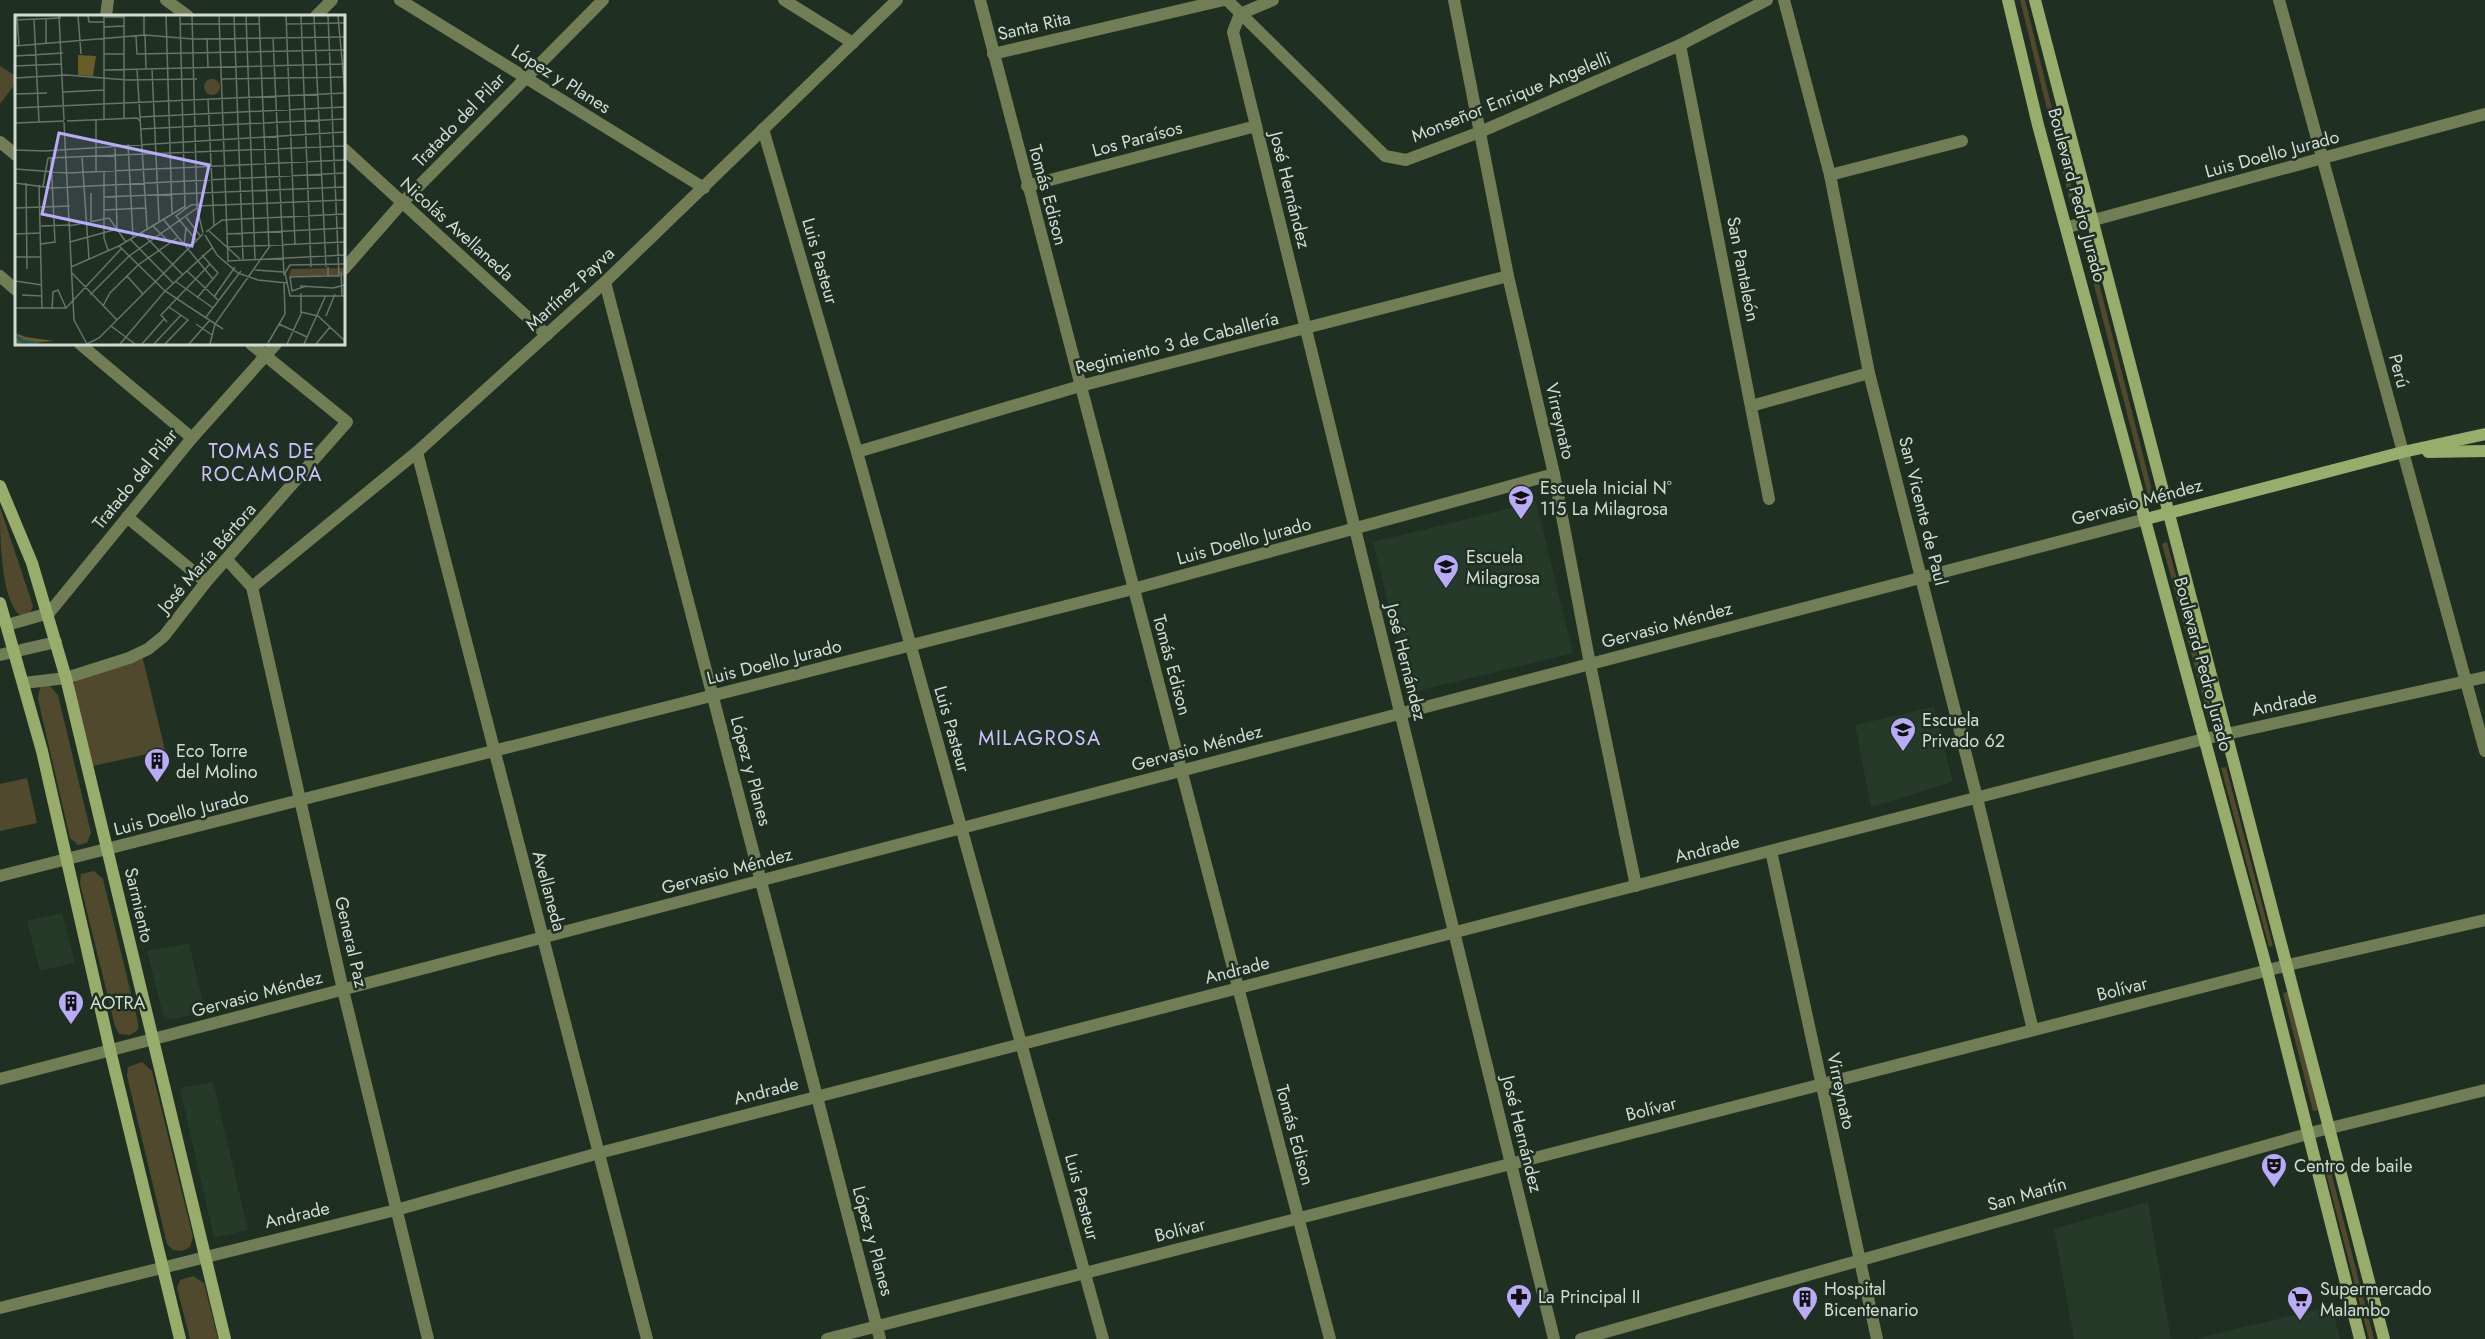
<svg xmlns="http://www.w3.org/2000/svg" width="2485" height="1339" font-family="Jost,sans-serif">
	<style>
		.built { fill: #253a29 }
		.green { fill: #51492d }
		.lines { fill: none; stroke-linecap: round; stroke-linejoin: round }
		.street { stroke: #707d55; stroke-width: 12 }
		.secondary { stroke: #98ac6b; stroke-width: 12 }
		.labels { text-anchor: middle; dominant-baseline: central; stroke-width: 5; stroke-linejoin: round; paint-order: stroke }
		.street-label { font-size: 18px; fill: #d2dcd3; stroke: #1f2f22 }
		.poi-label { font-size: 18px; fill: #d2dcd3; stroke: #1f2f22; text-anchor: start }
		.neighbourhood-label { font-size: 20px; letter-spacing: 1.5px; fill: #ccc3fc; stroke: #1f2f22 }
		.inset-river { fill: none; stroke: #1d575e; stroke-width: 3 }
		.inset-road { fill: none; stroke: #677469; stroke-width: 1.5 }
		.view { fill: #b8abf7; fill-opacity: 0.15; stroke: #b8abf7; stroke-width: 3 }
		.inset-edge { fill: none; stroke: #d2dcd3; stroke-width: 3 }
	</style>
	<rect width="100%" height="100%" fill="#1f2f22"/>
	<g class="built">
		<path d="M1536,502L1573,653L1410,693L1373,542Z"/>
		<path d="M1934,707L1953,782L1871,807L1855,725Z"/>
		<path d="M62,913L75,963L40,971L27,921Z"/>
		<path d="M189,943L205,1012L170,1020L163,1015L147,951Z"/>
		<path d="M213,1082L248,1230L214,1238L180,1088Z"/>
		<path d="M2148,1202L2171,1339H2074L2054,1229Z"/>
		<path d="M2332,1306L2340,1339H2195Z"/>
	</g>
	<g class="green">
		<path d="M2020,0H2025L2076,205L2071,206Z"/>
		<path d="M0,66L16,76V83L0,104Z"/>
		<path d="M2090,248L2154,498L2149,499L2085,250Z"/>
		<path d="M0,507L33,606L30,613L21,616C0,602 0,532 0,507Z"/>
		<path d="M2167,542L2214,719L2209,720L2162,544Z"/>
		<path d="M141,651L165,750L93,766L73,686L79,673Z"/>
		<path d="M49,685L58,695L91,833L87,843L78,845L70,838L38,699L40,687Z"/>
		<path d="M2226,767L2273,946L2269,947L2221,768Z"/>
		<path d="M27,778L37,823L0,831V784Z"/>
		<path d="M94,871L103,879L138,1022V1030L130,1035L119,1034L115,1026L80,883L81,874Z"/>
		<path d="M2288,992L2318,1110L2313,1111L2283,993Z"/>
		<path d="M142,1062L152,1071L193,1237L190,1247L182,1251L173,1250L167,1244L127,1076L128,1067Z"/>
		<path d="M2329,1164L2374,1339H2369L2324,1165Z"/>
		<path d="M193,1276L204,1283L218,1339H190L177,1288L180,1280Z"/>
	</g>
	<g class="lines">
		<g class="street">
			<path d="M166,0L188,16"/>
			<path d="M400,0L704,188"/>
			<path d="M784,0L853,43"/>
			<path d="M980,0L1330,1339"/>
			<path d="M1227,0L1385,156L1406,160L1480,132L1680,45L1767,0"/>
			<path d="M1454,0L1508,276L1554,474L1590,664L1636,886"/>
			<path d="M1784,0L1830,175L1869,373L1977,798L2033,1030"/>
			<path d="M2279,0L2485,751"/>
			<path d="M1240,14L1233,32L1554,1339"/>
			<path d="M1240,14L1273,0"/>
			<path d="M106,16L108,0"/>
			<path d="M316,16L332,0"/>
			<path d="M1680,45L1769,499"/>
			<path d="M993,54L1224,0"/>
			<path d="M763,129L857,452L1103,1339"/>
			<path d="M0,142L16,155"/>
			<path d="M344,149L547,335"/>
			<path d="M1830,175L1962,141"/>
			<path d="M1027,186L1256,126"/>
			<path d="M2068,227L2485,114"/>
			<path d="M344,269L401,204L603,0"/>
			<path d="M0,276L16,290"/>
			<path d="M605,282L880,1339"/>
			<path d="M80,344L192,438"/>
			<path d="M1751,406L1869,373"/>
			<path d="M417,452L647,1339"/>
			<path d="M857,452L1080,386L1508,276"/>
			<path d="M127,517L206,582"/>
			<path d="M228,561L252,587L343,990L428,1339"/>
			<path d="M252,587L417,452L605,282L897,0"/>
			<path d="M7,625L49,613L192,438L276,344"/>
			<path d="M0,655L56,642"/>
			<path d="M24,683L66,678L129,658L148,649L164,636L206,582L347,422L251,344"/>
			<path d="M1771,851L1877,1339"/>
			<path d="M0,876L1133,589L1554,474"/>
			<path d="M0,1079L2146,519"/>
			<path d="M0,1308L396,1210L599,1153L2204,739L2485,677"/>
			<path d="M827,1339L2288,965L2485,920"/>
			<path d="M1581,1339L2318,1131L2485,1090"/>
		</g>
		<g class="secondary">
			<path d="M2008,0L2038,125L2267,970L2360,1339"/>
			<path d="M2035,0L2384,1339"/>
			<path d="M2428,452L2485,451"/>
			<path d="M0,486L32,563L66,678L225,1339"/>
			<path d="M2146,519L2403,452L2485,434"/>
			<path d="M0,603L42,751L110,1050L180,1339"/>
		</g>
	</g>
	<defs>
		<symbol id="school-pin" viewBox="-11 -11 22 30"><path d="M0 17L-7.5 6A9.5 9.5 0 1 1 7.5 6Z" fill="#b8abf7" stroke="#1f2f22"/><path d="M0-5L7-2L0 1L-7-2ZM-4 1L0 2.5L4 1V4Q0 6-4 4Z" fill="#111"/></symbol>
		<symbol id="building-pin" viewBox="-11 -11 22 30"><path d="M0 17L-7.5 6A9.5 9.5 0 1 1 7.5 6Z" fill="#b8abf7" stroke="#1f2f22"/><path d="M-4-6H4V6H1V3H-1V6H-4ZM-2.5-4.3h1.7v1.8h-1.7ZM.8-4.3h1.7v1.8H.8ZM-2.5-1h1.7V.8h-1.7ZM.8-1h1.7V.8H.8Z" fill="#111"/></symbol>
		<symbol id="theatre-pin" viewBox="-11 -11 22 30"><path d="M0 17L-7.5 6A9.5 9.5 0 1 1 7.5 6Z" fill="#b8abf7" stroke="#1f2f22"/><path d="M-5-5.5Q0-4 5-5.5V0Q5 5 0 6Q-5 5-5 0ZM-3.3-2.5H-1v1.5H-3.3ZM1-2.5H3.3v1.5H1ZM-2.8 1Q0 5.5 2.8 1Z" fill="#111"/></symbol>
		<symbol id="pharmacy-pin" viewBox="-11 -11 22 30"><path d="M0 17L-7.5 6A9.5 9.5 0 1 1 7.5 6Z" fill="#b8abf7" stroke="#1f2f22"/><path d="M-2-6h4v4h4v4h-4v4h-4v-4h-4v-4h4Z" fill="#111"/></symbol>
		<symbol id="supermarket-pin" viewBox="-11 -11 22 30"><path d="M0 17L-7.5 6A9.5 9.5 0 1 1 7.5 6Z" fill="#b8abf7" stroke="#1f2f22"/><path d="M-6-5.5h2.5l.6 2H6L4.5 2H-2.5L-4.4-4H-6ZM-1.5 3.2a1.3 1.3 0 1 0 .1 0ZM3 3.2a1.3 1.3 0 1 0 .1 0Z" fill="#111"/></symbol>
	</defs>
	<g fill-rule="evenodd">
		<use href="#school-pin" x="1506" y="483" width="30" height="40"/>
		<use href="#school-pin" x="1431" y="552" width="30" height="40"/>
		<use href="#school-pin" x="1888" y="715" width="30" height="40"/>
		<use href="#building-pin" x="142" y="746" width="30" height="40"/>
		<use href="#building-pin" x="56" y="988" width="30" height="40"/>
		<use href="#theatre-pin" x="2259" y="1151" width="30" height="40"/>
		<use href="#pharmacy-pin" x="1504" y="1282" width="30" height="40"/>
		<use href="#building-pin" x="1790" y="1284" width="30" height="40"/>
		<use href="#supermarket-pin" x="2285" y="1284" width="30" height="40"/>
	</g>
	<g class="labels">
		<g class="street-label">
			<text transform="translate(1034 26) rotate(-13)">Santa Rita</text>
			<text transform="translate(561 79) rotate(32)">López y Planes</text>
			<text transform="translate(1511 97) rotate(-22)">Monseñor Enrique Angelelli</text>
			<text transform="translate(459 120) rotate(-46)">Tratado del Pilar</text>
			<text transform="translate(1137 139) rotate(-15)">Los Paraísos</text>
			<text transform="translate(2272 154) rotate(-15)">Luis Doello Jurado</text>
			<text transform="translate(1290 190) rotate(76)">José Hernández</text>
			<text transform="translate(1048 195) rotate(75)">Tomás Edison</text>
			<text transform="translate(2077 195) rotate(75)">Boulevard Pedro Jurado</text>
			<text transform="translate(457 229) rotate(42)">Nicolás Avellaneda</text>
			<text transform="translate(820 261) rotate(74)">Luis Pasteur</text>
			<text transform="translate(1743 269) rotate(79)">San Pantaleón</text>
			<text transform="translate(570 289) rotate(-43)">Martínez Payva</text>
			<text transform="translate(1177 343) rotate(-14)">Regimiento 3 de Caballería</text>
			<text transform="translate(2399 371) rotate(75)">Perú</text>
			<text transform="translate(1560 421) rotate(77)">Virreynato</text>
			<text transform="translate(135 479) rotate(-51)">Tratado del Pilar</text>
			<text transform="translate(2137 502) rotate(-15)">Gervasio Méndez</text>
			<text transform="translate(1923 511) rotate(76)">San Vicente de Paul</text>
			<text transform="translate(1244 541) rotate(-15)">Luis Doello Jurado</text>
			<text transform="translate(207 558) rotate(-49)">José María Bértora</text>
			<text transform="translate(1667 625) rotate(-15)">Gervasio Méndez</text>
			<text transform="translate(774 662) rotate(-14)">Luis Doello Jurado</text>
			<text transform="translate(1406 662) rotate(76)">José Hernández</text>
			<text transform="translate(2203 664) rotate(75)">Boulevard Pedro Jurado</text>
			<text transform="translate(1172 665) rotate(75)">Tomás Edison</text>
			<text transform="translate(2284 703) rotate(-12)">Andrade</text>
			<text transform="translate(952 729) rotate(74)">Luis Pasteur</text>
			<text transform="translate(1197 748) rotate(-15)">Gervasio Méndez</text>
			<text transform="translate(751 771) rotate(75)">López y Planes</text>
			<text transform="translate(181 813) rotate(-14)">Luis Doello Jurado</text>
			<text transform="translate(1707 849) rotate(-14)">Andrade</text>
			<text transform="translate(727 871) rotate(-15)">Gervasio Méndez</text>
			<text transform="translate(549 891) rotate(75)">Avellaneda</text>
			<text transform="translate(139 905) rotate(77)">Sarmiento</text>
			<text transform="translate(351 942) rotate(77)">General Paz</text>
			<text transform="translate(1237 970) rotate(-14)">Andrade</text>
			<text transform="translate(2122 989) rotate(-14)">Bolívar</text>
			<text transform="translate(257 994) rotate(-15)">Gervasio Méndez</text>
			<text transform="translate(766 1091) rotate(-14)">Andrade</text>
			<text transform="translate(1841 1091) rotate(78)">Virreynato</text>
			<text transform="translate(1651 1109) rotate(-14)">Bolívar</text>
			<text transform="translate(1522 1134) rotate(76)">José Hernández</text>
			<text transform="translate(1295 1135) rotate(75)">Tomás Edison</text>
			<text transform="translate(2027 1194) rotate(-16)">San Martín</text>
			<text transform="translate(1082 1197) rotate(75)">Luis Pasteur</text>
			<text transform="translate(297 1215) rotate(-13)">Andrade</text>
			<text transform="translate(1180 1230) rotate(-14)">Bolívar</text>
			<text transform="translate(873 1241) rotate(75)">López y Planes</text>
		</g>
		<g class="poi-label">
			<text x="1540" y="488">Escuela Inicial Nº<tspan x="1540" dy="21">115 La Milagrosa</tspan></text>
			<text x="1466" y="557">Escuela<tspan x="1466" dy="21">Milagrosa</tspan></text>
			<text x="1922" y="720">Escuela<tspan x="1922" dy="21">Privado 62</tspan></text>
			<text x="176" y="751">Eco Torre<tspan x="176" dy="21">del Molino</tspan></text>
			<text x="90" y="1003">AOTRA</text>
			<text x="2294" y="1166">Centro de baile</text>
			<text x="1824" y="1289">Hospital<tspan x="1824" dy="21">Bicentenario</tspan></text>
			<text x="2320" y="1289">Supermercado<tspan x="2320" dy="21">Malambo</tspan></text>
			<text x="1538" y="1297">La Principal II</text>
		</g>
		<g class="neighbourhood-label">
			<text x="262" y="451">TOMAS DE<tspan x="262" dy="23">ROCAMORA</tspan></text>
			<text x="1040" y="738">MILAGROSA</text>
		</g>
	</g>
	<g transform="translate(15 15)">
		<rect width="330" height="330" fill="#1f2f22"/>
		<path d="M189 72a8 8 0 1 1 16 0a8 8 0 1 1-16 0ZM330,253V261H274L276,254Z" fill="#51492d"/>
		<path d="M63,40L81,41L78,61L63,60ZM0,318L11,322L39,326L0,329Z" fill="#6a5c27"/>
		<path class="inset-river" d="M0,320L7,326L24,329"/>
		<path class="inset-road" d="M2,1L4,30M44,1L49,105M63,1L66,39M73,1L74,7H89M89,1V104M129,1V20M151,1L157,198M177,1L182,193L188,218M204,1L213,245M219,1L228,244M231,1L240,244M244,1L254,233M271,1L280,229M286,1L296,252M299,1L311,252M313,1L324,261H313V252M323,1L330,77M89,2H109M165,2L170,194M19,4L24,107M31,4V28M0,5L46,3M165,9H245M271,9L330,8M89,12L109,11M130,20L131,54M121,21L122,39L330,35M192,23L193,52M258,23L269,260M0,31L130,20L178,24L330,22M89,39H109M0,41L48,38M0,51L46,49M122,54L132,213M137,54L144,206M89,55L330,49M0,63L52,60L112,65L182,64M206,64L330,62M48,77L89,75M0,79L32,78M193,84L199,211M0,93L330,78M125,102L330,92M109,103V1M81,105V157M52,106L122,103L125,106M49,107L59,305L72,329M0,108L49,106M126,114L330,104M100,129L102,214M113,129L118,222M0,135L29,136L330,117M67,142L74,244M33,143L330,131M0,154L53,158L330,145M89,156V223L93,235M0,168L37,173L330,158M11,168L12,254M24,170L27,294M28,171L33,143M89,182L330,172M182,191L330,185M0,193L55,191M89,195L131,193M171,202L186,222M148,204L198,264M76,207V178M137,210L155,228M26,211L56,210M54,211L94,203L111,227M194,216L225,244M126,217L168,260M191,217L207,205L330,199M0,219L26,218M212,219L330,213M190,220L202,240L223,258L243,265L272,268M115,224L158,268M182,226L161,201L176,190L184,189M55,227L102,214M26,229L40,227L36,143M104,231L150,276L208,314M169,231L171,212M213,232L330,227M0,242H26M212,246L330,240M330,249L275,250L270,258L275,281H330M56,252L104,231L169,192M240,255L268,257M172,256L203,285M56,257L102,305M326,257L327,281M112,261L128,279M0,266L27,270M160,266L198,293M285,271L318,273L330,270M291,271L277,276L275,262L313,261M7,280L27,281M75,280L114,241L182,193M199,282L220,252M182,283L203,258L187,240M88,291L95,278L123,250L162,223M0,293H51L106,234M37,294L38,277L43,275L51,293M286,297L303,301L330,326M311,301L320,279M191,302L226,256M152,307L146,300L195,249M181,309L197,320M264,309L292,322M96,311L120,329M253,328L270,299L269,268M72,329L84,323L188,219M105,329L150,276L198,232M127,329L149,304M139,329L166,300M150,329L173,305L154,292M174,329L195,305M195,329L200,309L255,231M272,329L286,299V278M289,329L311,280M301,329L315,312"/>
		<path class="view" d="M44,118L194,150L177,231L27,199Z"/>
		<rect width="330" height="330" class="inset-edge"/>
	</g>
</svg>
